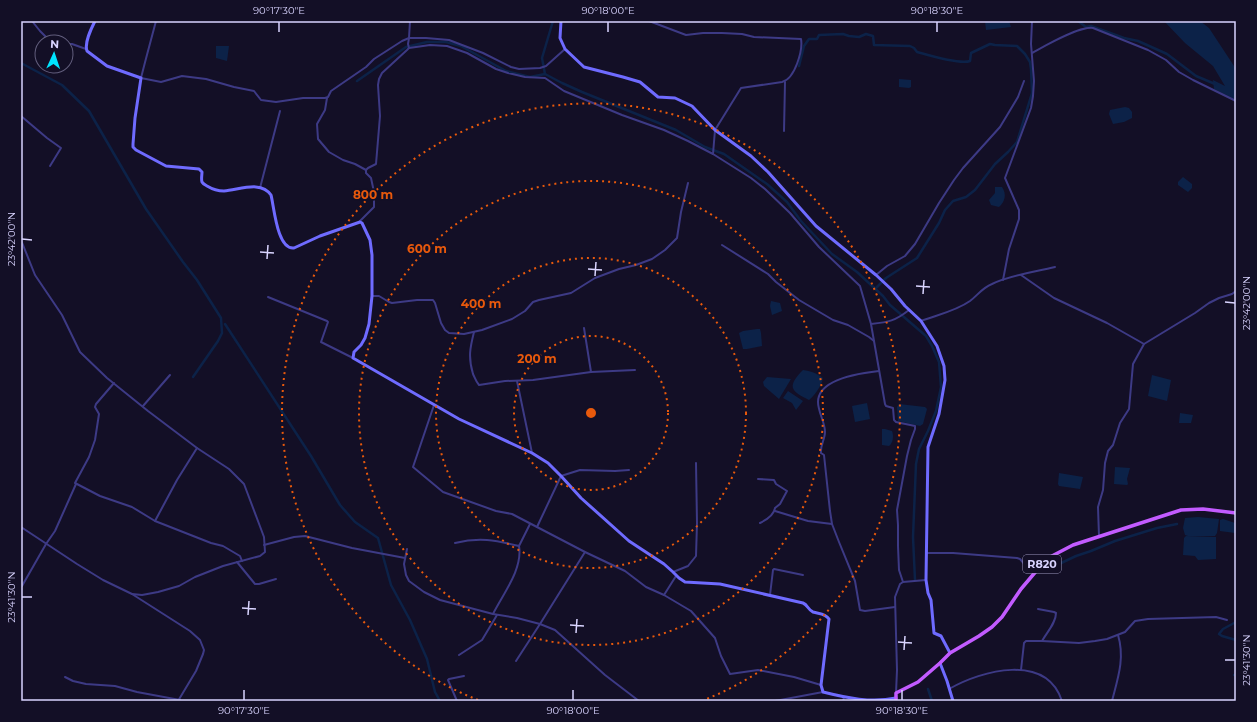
<svg xmlns="http://www.w3.org/2000/svg" width="1257" height="722" font-family="Montserrat,sans-serif">
	<style>
		.water { fill: #0c2248 }
		.lines { fill: none; stroke-linecap: round; stroke-linejoin: round }
		.canal { stroke: #0c2248; stroke-width: 2.5 }
		.street { stroke: #3d3a85; stroke-width: 2 }
		.secondary { stroke: #6f6bff; stroke-width: 3 }
		.primary { stroke: #c25bff; stroke-width: 3.5 }
		.ticks { fill: none; stroke: #d9d4ff; stroke-width: 1.5 }
		.ring { fill: none; stroke: #e8590c; stroke-width: 2; stroke-dasharray: 2 4 }
		.labels { text-anchor: middle; dominant-baseline: central; stroke-width: 3.5; stroke-linejoin: round; paint-order: stroke }
		.shield { fill: #130f26; stroke: #9e99be; stroke-width: 1 }
		.shield-label { font-size: 11px; font-weight: bold; fill: #d9d4ff }
		.centre { fill: #e8590c; stroke: #130f26; stroke-width: 2 }
		.ring-label { font-size: 12px; text-anchor: middle; font-weight: bold; fill: #e8590c; stroke: #130f26; stroke-width: 3.5; stroke-linejoin: round; paint-order: stroke }
		.neatline { fill: none; stroke: #d9d4ff; stroke-width: 1.5 }
		.ticks-label { font-size: 10px; text-anchor: middle; fill: #d9d4ff }
	</style>
	<rect width="100%" height="100%" fill="#130f26"/>
	<g class="water">
		<path d="M985,21H1009L1011,27L986,30Z"/>
		<path d="M1164,21H1200L1209,28L1236,69V100L1214,89L1213,80L1225,86L1213,66L1185,43Z"/>
		<path d="M216,46H229L227,61L216,58Z"/>
		<path d="M899,79L911,80V87L909,88L899,87Z"/>
		<path d="M1125,107L1129,108L1132,112V118L1124,122L1113,124L1109,114L1110,110Z"/>
		<path d="M1183,177L1192,184V188L1188,192L1178,185V182Z"/>
		<path d="M995,187H1002C1007,194 1005,202 999,207L991,205L989,200L995,193Z"/>
		<path d="M771,301L780,303L782,311L772,315L770,306Z"/>
		<path d="M757,329H760L761,333L762,346L747,349H743L739,333L743,331Z"/>
		<path d="M803,370C811,371 816,373 823,378C822,385 815,395 809,400C790,391 787,386 803,370Z"/>
		<path d="M1152,375L1171,380L1167,401L1148,396Z"/>
		<path d="M767,377L791,379L779,399L764,386L763,382Z"/>
		<path d="M788,391L803,401L796,410L792,403L783,398Z"/>
		<path d="M867,403L870,419L855,422L852,406Z"/>
		<path d="M899,404L925,407L927,409L923,424L920,426L898,421L897,407Z"/>
		<path d="M1180,413L1193,415L1191,423H1179Z"/>
		<path d="M882,429H885L892,431C894,436 893,443 889,446L882,445Z"/>
		<path d="M1115,467L1130,468L1127,479L1128,484L1127,485L1114,484Z"/>
		<path d="M1059,473L1083,477L1080,489L1059,486L1058,484Z"/>
		<path d="M1198,517L1219,519L1217,533L1215,536H1188L1185,535L1183,528L1185,518Z"/>
		<path d="M1223,519L1235,523V533L1220,531V520Z"/>
		<path d="M1186,536L1216,537V559L1198,560L1195,556L1183,555L1184,538Z"/>
	</g>
	<g class="lines">
		<g class="canal">
			<path d="M1078,21L1086,27L1091,26L1124,38L1138,41L1147,45L1167,54L1196,76L1215,84"/>
			<path d="M21,63L62,85L89,111L146,209L183,262L197,280L221,318L222,333L218,341L193,377"/>
			<path d="M799,66L804,46L809,39H817L819,35L843,34L849,36L859,37L866,34L873,36L874,45L910,46L914,48L917,52C928,55 960,65 970,61L971,53L990,44L995,45L1017,46L1025,54L1030,62L1031,69L1032,93L1017,142L1008,152L995,164L975,190L966,197L953,201L945,210L939,223L917,258L886,278L875,289"/>
			<path d="M545,74L542,58L553,21"/>
			<path d="M357,81L406,47L427,42H446L461,46L506,71L530,77L545,74L562,83L582,92L676,130L705,147L724,154L767,184L787,202L801,221L832,254L857,272L883,296L890,305L926,336L932,346L939,362L941,387L936,411L928,431L919,449L916,464L913,537L915,580"/>
			<path d="M225,324L311,456L340,505L355,522L378,538L391,585L410,620L427,659L435,692L440,701"/>
			<path d="M1057,565L1076,556L1091,551L1115,541L1157,528L1177,524"/>
			<path d="M1236,622L1223,629L1219,634L1222,636L1236,640"/>
			<path d="M1234,675L1236,674"/>
			<path d="M928,689L932,701"/>
		</g>
		<g class="street">
			<path d="M32,21L40,31L51,42"/>
			<path d="M156,21C151,40 146,58 141,78L161,82L182,76L206,79L234,87L254,91L261,100L276,102L303,98H325L328,97L331,91L366,67L374,59L402,41L409,38L410,21"/>
			<path d="M649,21L686,35L703,33H722L742,34L754,37L801,39C803,50 795,79 782,82L741,88L715,130L713,154L751,178L765,189L790,213L819,247L860,286L871,324L874,341"/>
			<path d="M66,44H72L86,49"/>
			<path d="M409,48L408,44L409,38H426L449,40L483,53L511,67L519,69L540,68L546,66L565,49"/>
			<path d="M1032,53C1045,46 1079,26 1093,28L1148,50L1166,60L1179,72L1193,80L1236,101"/>
			<path d="M327,98L325,110L317,124L318,139L329,152L343,160L355,164L366,170"/>
			<path d="M21,116L47,138L61,148L50,166"/>
			<path d="M784,131L785,82"/>
			<path d="M260,188L280,111"/>
			<path d="M360,221L374,207V192L371,178L366,173V170L368,168L376,164L380,116L378,85L379,79L382,73L407,50L409,48L430,45L447,46L467,53L496,69L508,73L525,77L545,78L564,91L622,115L664,130L688,141L713,154"/>
			<path d="M21,240L35,275L62,315L80,352L107,378L148,411L197,448L229,469L244,484L264,537L265,552L260,556L223,566L195,577L179,586L158,592L142,595L132,594"/>
			<path d="M722,245L768,274L776,282L799,300L833,320L848,325L869,337L874,341L885,404L886,406L893,408L894,420L896,422L915,426V429L911,440L907,456L897,510L898,525V546L899,570L903,582"/>
			<path d="M876,275L887,266L905,256L915,244L939,203L954,180L963,168L1000,127L1018,97L1024,81"/>
			<path d="M1021,275L1054,298L1107,323L1144,344"/>
			<path d="M1003,280L1009,249L1019,219V210L1005,178L1031,108L1033,96L1034,81L1031,44L1032,21"/>
			<path d="M372,296H379L389,302L392,303L417,300H433L435,303L441,323L445,330L449,333L464,334L482,330L512,319L525,311L533,302L539,300L571,293L595,278L619,269L636,265L652,259L665,250L677,238L681,212L688,183"/>
			<path d="M268,297L327,321L328,322L321,342L353,358"/>
			<path d="M921,321C937,315 956,311 970,301C978,295 982,288 992,284C1010,275 1035,272 1055,267"/>
			<path d="M871,324C889,322 895,321 909,310"/>
			<path d="M584,328L591,372"/>
			<path d="M474,332C470,348 468,357 473,374C475,378 476,382 479,385L505,381L533,380L591,372L635,370"/>
			<path d="M879,371C861,373 818,379 818,402C818,412 825,422 825,432C825,439 820,446 821,453L824,455L830,511L832,524L839,542L855,581L860,610L865,611L895,607"/>
			<path d="M517,381L532,453"/>
			<path d="M114,383L96,404L95,407L99,414L95,440L89,457L75,483L100,496L132,507L155,521L211,543L223,546L240,556L242,561"/>
			<path d="M434,405L413,467L443,492L496,511L512,514L585,552L625,571L646,587L664,595L676,576"/>
			<path d="M143,406L170,375"/>
			<path d="M758,479L774,480L776,484L787,491L780,504L775,508C774,515 766,520 760,523"/>
			<path d="M775,511L808,521L832,524"/>
			<path d="M155,521L177,480L197,448"/>
			<path d="M21,527L77,564L103,580L132,594L190,631L200,640L204,650L203,654L196,671L178,701"/>
			<path d="M537,527L561,476L580,470L615,471L629,470"/>
			<path d="M1099,536L1098,507L1103,490L1105,463L1108,451L1113,445L1120,423L1129,409L1133,364L1144,344L1195,313L1209,303L1219,298L1232,294L1236,291"/>
			<path d="M455,543C479,537 495,540 519,546L530,524"/>
			<path d="M264,545L294,537L305,536L352,548L405,558"/>
			<path d="M407,549L404,564L406,575L409,581L424,592L440,600L493,614L517,618L540,624L555,630L605,675L639,701"/>
			<path d="M927,553H953L1017,558L1020,559L1026,566L1037,569"/>
			<path d="M237,562L255,584H259L276,579"/>
			<path d="M673,572L688,566L696,556L697,523L696,463"/>
			<path d="M22,586L46,544L55,531L76,484"/>
			<path d="M664,595L691,611L715,638L721,656L730,674L758,670L794,677L821,685"/>
			<path d="M770,595L773,570L774,569L803,575"/>
			<path d="M1038,609L1054,612L1056,613C1056,623 1047,632 1042,641"/>
			<path d="M493,614C503,594 523,569 519,546"/>
			<path d="M459,655L482,640L497,615"/>
			<path d="M516,661L540,624L585,552"/>
			<path d="M1021,670L1024,643L1026,641H1042L1079,643L1095,641L1107,639L1125,632L1135,621L1148,619L1216,617L1227,620"/>
			<path d="M65,677L73,681L86,684L115,686L137,692L180,700"/>
			<path d="M949,689C982,670 1046,653 1062,701"/>
			<path d="M896,693L897,670L895,597L900,584L903,582L926,580"/>
			<path d="M457,701L448,680L449,679L464,676"/>
			<path d="M775,701L823,692"/>
			<path d="M843,701L844,697"/>
			<path d="M1112,701C1118,678 1125,658 1118,635"/>
		</g>
		<g class="secondary">
			<path d="M95,21C91,29 84,43 87,51L107,66L141,78L135,118L133,144V147L136,150L166,166L199,169L202,172C202,175 201,179 202,182C203,184 205,185 207,186C212,189 218,191 224,191C239,190 261,180 271,195C274,206 277,250 294,248L320,236L360,222L362,223L370,240L372,255V296L369,324L365,338L361,345L354,352L353,358L459,419L532,453L548,463L561,476L581,498L629,541L664,564L673,572L679,578L685,582L720,584L803,603C808,605 808,610 813,612C819,614 825,613 829,619L821,685L823,692C847,698 871,703 896,698"/>
			<path d="M561,21L560,38L565,49L584,67L623,77L640,82L658,97L675,98L692,106L715,130L751,156L768,172L816,226L876,275L891,289L905,306L921,321L937,346L944,366L945,380L939,414L928,447L926,580L928,593L931,600L934,633L941,636L950,653"/>
			<path d="M940,663L947,681L953,701"/>
		</g>
		<path class="primary" d="M896,701V693L918,682L940,663L950,653L979,636L992,627L1002,617L1021,589L1043,563L1050,557L1073,545L1181,510L1203,509L1236,513"/>
	</g>
	<path class="ticks" d="M279,32V22M608,32V22M937,32V22M22,239L32,240M260,252L274,253M267,259L268,245M588,269L602,270M595,276L596,262M916,286L930,287M923,294L924,280M1225,302L1235,303M22,597H32M242,608L256,609M248,615L249,601M570,625L584,626M576,633L577,619M898,642L912,643M904,650L905,636M1225,660H1235M244,700V690M573,700V690M902,700V690"/>
	<g class="ring">
		<circle cx="591" cy="413" r="77"/>
		<circle cx="591" cy="413" r="155"/>
		<circle cx="591" cy="413" r="232"/>
		<path d="M478 700A309 309 0 1 1 704 700"/>
	</g>
	<g class="labels">
		<rect class="shield" x="1023" y="555" width="38" height="18" rx="3"/>
		<g class="shield-label">
			<text x="1042" y="564">R820</text>
		</g>
	</g>
	<circle cx="591" cy="413" r="6" class="centre"/>
	<g class="ring-label">
		<text x="373" y="199">800 m</text>
		<text x="427" y="253">600 m</text>
		<text x="481" y="308">400 m</text>
		<text x="537" y="363">200 m</text>
	</g>
	<rect width="1257" height="722" fill="none" stroke="#130f26" stroke-width="44"/>
	<g transform="translate(54 54) rotate(3)"><circle r="19" fill="#130f26" stroke="#625e7d"/>
	<path d="M0-3L7 15L0 10L-7 15Z" fill="#00e5ff"/>
	<text y="-6" font-size="11" font-weight="bold" text-anchor="middle" fill="#d9d4ff">N</text>
	</g>
	<rect x="22" y="22" width="1213" height="678" class="neatline"/>
	<g class="ticks-label">
		<text x="279" y="14">90°17'30"E</text>
		<text x="608" y="14">90°18'00"E</text>
		<text x="937" y="14">90°18'30"E</text>
		<text transform="translate(11 239) rotate(-90)" y="4">23°42'00"N</text>
		<text transform="translate(1246 303) rotate(-90)" y="4">23°42'00"N</text>
		<text transform="translate(11 597) rotate(-90)" y="4">23°41'30"N</text>
		<text transform="translate(1246 660) rotate(-90)" y="4">23°41'30"N</text>
		<text x="244" y="714">90°17'30"E</text>
		<text x="573" y="714">90°18'00"E</text>
		<text x="902" y="714">90°18'30"E</text>
	</g>
</svg>
